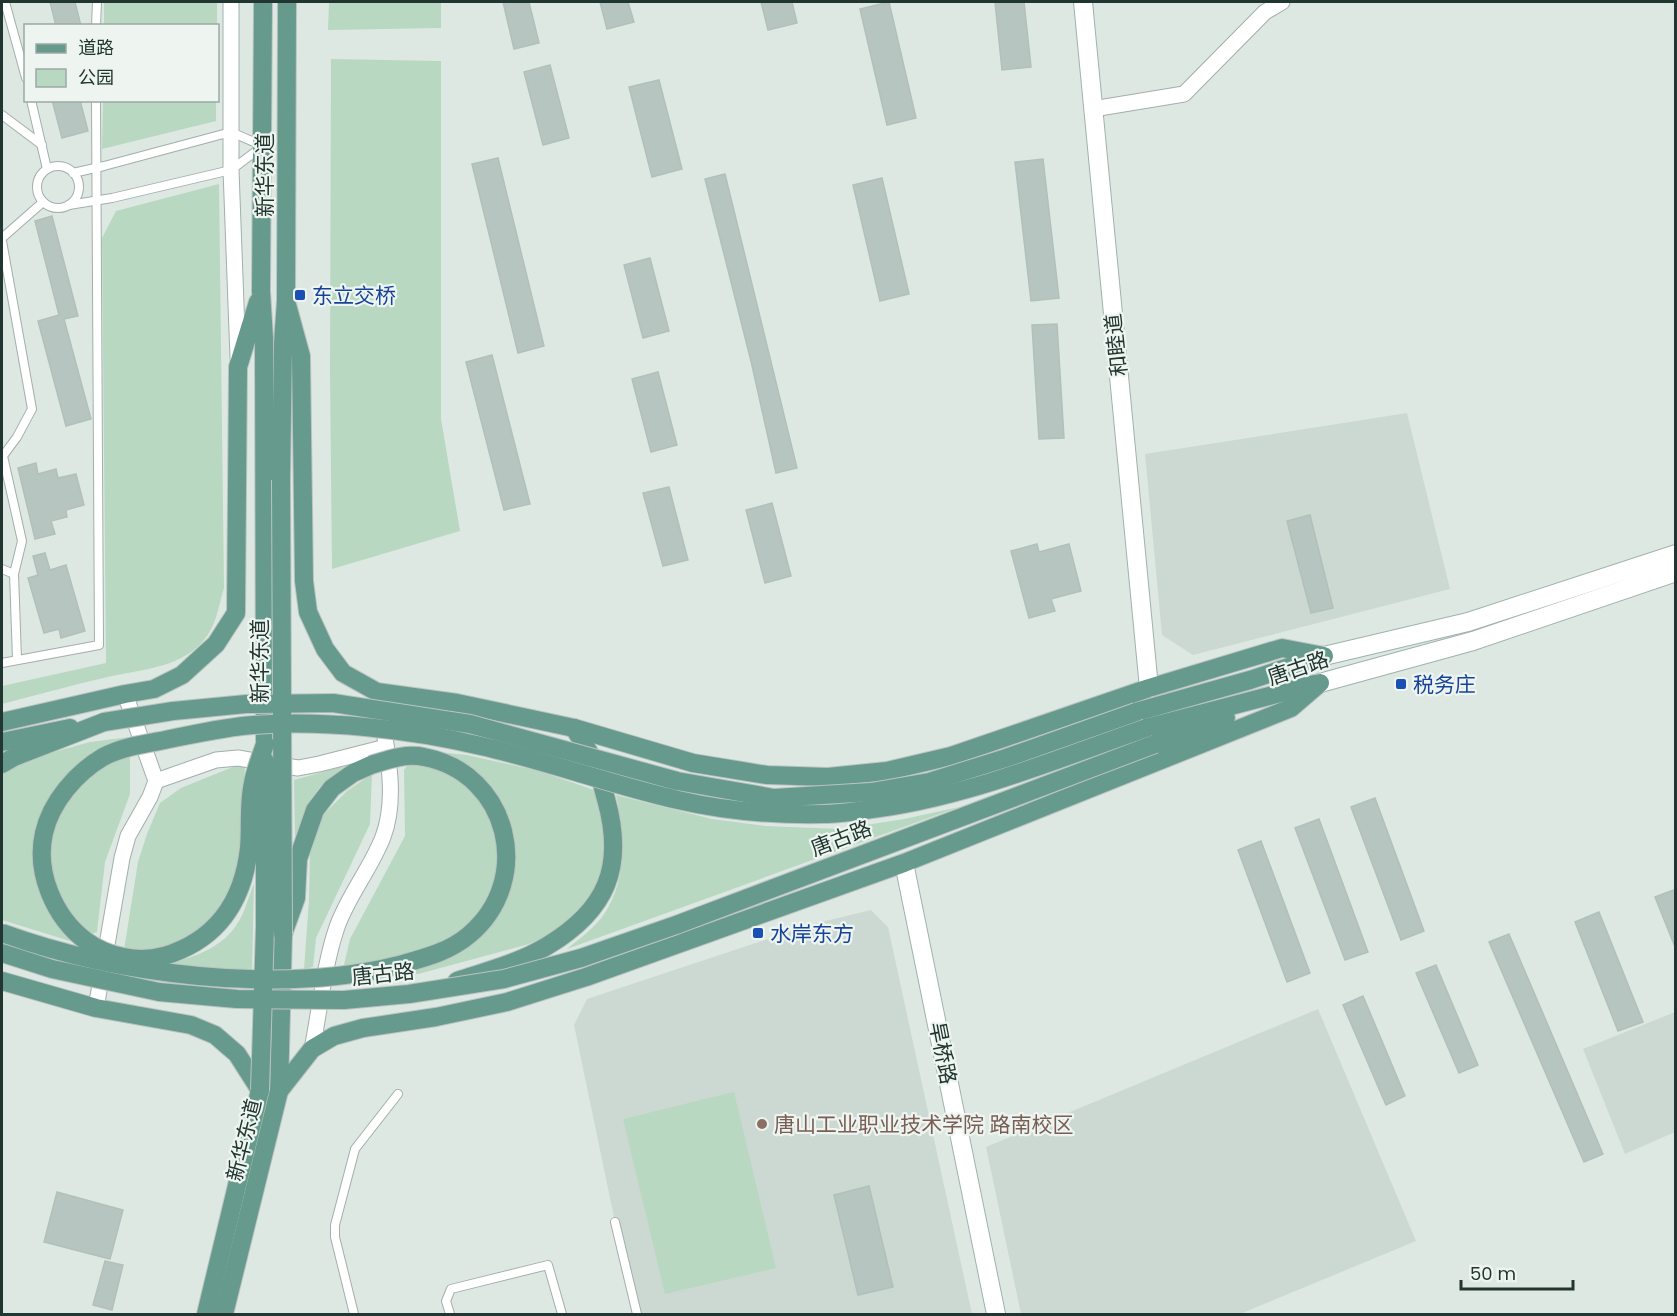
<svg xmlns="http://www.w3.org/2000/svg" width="1677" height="1316" font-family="Poppins,'Noto Sans SC',sans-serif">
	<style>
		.built { fill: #ccd8d2 }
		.green { fill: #b8d8c1 }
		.building { fill: #b6c5bf; stroke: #b1c1ba; stroke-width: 1.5 }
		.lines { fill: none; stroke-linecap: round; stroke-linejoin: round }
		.lane-casing { stroke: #a2afaa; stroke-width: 10 }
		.street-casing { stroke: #a2afaa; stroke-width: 17 }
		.secondary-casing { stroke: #9eb3ab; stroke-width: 20 }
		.primary-casing { stroke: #bcc3c1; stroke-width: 20 }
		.lane { stroke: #fff; stroke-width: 8 }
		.street { stroke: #fff; stroke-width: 15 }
		.secondary { stroke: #fff; stroke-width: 18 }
		.primary { stroke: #669a8d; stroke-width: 18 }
		.primary-bridge-casing { stroke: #bcc3c1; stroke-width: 20; stroke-linecap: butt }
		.primary-bridge { stroke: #669a8d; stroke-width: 18 }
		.transit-dot { fill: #1a4fb4; stroke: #eef5f1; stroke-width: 2 }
		.education-dot { fill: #8d6e63; stroke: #eef5f1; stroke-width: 2 }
		.labels { text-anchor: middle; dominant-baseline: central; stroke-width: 4.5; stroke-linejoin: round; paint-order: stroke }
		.street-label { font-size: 21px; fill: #213630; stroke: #eef5f1 }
		.transit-label { font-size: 21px; fill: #164399; stroke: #eef5f1; text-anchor: start }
		.education-label { font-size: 21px; fill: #785e54; stroke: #eef5f1; text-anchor: start }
	</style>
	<rect width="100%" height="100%" fill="#dee8e3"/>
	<g class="built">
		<path d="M1407,413L1450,589L1193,655L1162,635L1145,454Z"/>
		<path d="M871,910L888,927L972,1314H639L615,1222L574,1025L587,999L813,924Z"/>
		<path d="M1318,1009L1416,1241L1240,1314H1021L986,1147Z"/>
		<path d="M1675,1012V1132L1625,1154L1583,1049Z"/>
	</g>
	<g class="green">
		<rect x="104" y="2" width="113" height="23"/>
		<path d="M329,2H441V28L328,30Z"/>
		<path d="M331,59L441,61V419L460,531L332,569L330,372Z"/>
		<path d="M103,101H216V121L102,149Z"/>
		<path d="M219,184L224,588C219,604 217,622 207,636C185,668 142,669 108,677C72,685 37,695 2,704V686L106,663L102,238L116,211Z"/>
		<path d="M130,737V794L105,862L97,932L73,942L2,920V774L32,758L90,742Z"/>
		<path d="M419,750L467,755L539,771L597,791L606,842L602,882L591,904L550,935L529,944L418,974L341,978L350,939L405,836L404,770Z"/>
		<path d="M245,762C243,819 248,885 201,927C189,938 174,948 157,951C146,952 135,950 124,950L138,862L147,834L160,803L181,788Z"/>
		<path d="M344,766L319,788L307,805L295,837L294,780Z"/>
		<path d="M372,774L370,824L316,938L313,967L304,969L309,900L310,849L319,819L347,791Z"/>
		<path d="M616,795L712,819L765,826L840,829L904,819L959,807L567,949C579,939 592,930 602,917C628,882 624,836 616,795Z"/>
		<path d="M254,884L252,970L213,969L172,963C196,956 223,947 237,924C245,913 248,897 254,884Z"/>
		<path d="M734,1092L776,1268L665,1294L623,1119Z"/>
	</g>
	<g class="building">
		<path d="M50,2H75L81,26H56Z"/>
		<path d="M503,2H529L539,43L514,49Z"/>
		<path d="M600,2H628L634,22L607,29Z"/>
		<path d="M761,2H792L797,23L768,30Z"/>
		<path d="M889,2L916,118L887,125L860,9Z"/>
		<path d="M995,2H1024L1031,67L1002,70Z"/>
		<path d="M550,65L569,138L543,145L524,72Z"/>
		<path d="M659,80L682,169L652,177L629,87Z"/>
		<path d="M52,100H80L88,131L62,138Z"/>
		<path d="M498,158L544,346L518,353L472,164Z"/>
		<path d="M1043,159L1059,298L1031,301L1015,162Z"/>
		<path d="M725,174L797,468L776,473L751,361L705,179Z"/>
		<path d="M882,178L909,294L880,301L853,185Z"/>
		<path d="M52,216L78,316L64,319L91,419L66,426L38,321L59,315L35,221Z"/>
		<path d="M650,258L669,331L643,338L624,265Z"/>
		<path d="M1057,324L1064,438L1039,439L1032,325Z"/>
		<path d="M492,355L530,504L504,510L466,362Z"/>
		<path d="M658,372L677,445L651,452L632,379Z"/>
		<path d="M36,463L38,474L56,469L58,478L76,474L84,505L66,510L67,517L51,521L55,534L35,539L18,468Z"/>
		<path d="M669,487L688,560L663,566L643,493Z"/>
		<path d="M772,503L791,576L765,583L746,510Z"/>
		<path d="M1310,515L1333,608L1311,613L1287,521Z"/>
		<path d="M1037,544L1039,552L1069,544L1081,591L1051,599L1055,611L1029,618L1011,551Z"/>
		<path d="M45,553L50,570L66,565L85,631L61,638L59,629L44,633L28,578L38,575L33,556Z"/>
		<path d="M1375,798L1424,931L1401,940L1351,807Z"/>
		<path d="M1319,819L1368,952L1345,960L1295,828Z"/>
		<path d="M1261,841L1310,973L1287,982L1238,850Z"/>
		<path d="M1676,889V946L1675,947L1655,897Z"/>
		<path d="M1599,912L1643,1022L1618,1031L1575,922Z"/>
		<path d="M1509,934L1603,1154L1584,1162L1489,942Z"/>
		<path d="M1436,965L1478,1065L1459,1073L1416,973Z"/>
		<path d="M1363,996L1405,1096L1386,1105L1343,1005Z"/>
		<path d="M869,1186L893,1287L858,1295L834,1195Z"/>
		<path d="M57,1192L123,1210L110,1259L44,1242Z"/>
		<path d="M105,1261L123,1265L112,1310L93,1305Z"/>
	</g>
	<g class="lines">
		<defs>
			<g id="lane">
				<path d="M5,2L26,78"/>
				<path d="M96,26L97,2"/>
				<path d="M31,100L47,169"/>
				<path d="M2,115L42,145"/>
				<circle cx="58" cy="187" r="21"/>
				<path d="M69,205L112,198L231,170L263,146L231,132L104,166L73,173"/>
				<path d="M2,238L43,202"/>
				<path d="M2,241L32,409L17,437L3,456L22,541L14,574L17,659"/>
				<path d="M2,569L14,574"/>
				<path d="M2,663L99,645L96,100"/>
				<path d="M615,1222L637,1314"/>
				<path d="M354,1314L335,1237V1225L355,1149L398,1094"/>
				<path d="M450,1314L446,1301L451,1289L548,1265L562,1314"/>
			</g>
			<g id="street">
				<path d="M231,2V170L238,358"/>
				<path d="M1093,109L1184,94L1265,12L1282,2"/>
				<path d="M156,781L216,760L238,758L298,768L319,764L386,747"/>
				<path d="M96,1008L122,858L128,836L150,797L156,781L125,694"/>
				<path d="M312,1049C320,1009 324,965 337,927C348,896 371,868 383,837C397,800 388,757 382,719"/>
			</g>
			<g id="secondary">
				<path d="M1083,2L1149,688"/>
				<path d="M1324,656L1468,622L1676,554"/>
				<path d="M1320,683L1473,641L1676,572"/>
				<path d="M904,863L996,1314"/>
			</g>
			<g id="primary">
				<path d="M263,2L261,291L264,338L265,741"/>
				<path d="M286,301L301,356L304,581L308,612L325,649L343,673L377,692L457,703L574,728L693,763L767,775L828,777L887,771L951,756L1149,688L1282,648L1324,656"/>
				<path d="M281,480L283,343L286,301L287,2"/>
				<path d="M1136,712L1250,680L1322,656"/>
				<path d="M2,722L125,694L154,689L182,675L216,644L236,613L238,367L258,302"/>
				<path d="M1146,728L1315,684"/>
				<path d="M2,742L70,728"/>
				<path d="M1155,744L1226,718"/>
				<path d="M2,764L14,757L104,722"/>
				<path d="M2,981L96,1008L191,1025L215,1035L237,1054L260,1090L206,1314"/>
				<path d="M457,981C487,971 519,963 547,946C607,910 625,867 606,799C603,789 601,778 597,768C591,754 582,741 574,728"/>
				<path d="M279,1091L312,1049L334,1036L363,1028L436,1017L507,1002L586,977L904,863L1291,708L1320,683"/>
				<path d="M224,1314L279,1091L283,934L296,898L298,859L315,810L332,788L353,773L371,765"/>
			</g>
		</defs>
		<use href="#lane" class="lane-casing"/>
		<use href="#street" class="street-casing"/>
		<use href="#secondary" class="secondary-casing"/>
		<use href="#primary" class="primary-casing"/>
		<use href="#lane" class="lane"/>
		<use href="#street" class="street"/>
		<use href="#secondary" class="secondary"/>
		<use href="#primary" class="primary"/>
		<defs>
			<g id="primary-bridge">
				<path d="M281,480L283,934"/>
				<path d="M104,722L173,711L246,704L333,703L470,724L677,781L774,798L871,792L929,782L1006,758L1136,712"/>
				<path d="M265,744C261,757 255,770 253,783C248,804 251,827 249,848C243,902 217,940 164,956C138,963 108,957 86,941C54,917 35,872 44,833C51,802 76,773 103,757C122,747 144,744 165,740C195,734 224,727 254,725C327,720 409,729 481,746C547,761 612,785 678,800C725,811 775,815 824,814C837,814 851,812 865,810C962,799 1054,760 1146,728"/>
				<path d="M2,933C117,975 279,995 399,965C424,958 449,952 469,935C535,880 509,773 424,757C406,753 387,760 371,765"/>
				<path d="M2,953L52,969L159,992L237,999L344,1000L409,994L504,979L581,958L676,925L1155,744"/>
				<path d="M260,1090L265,927V761"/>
			</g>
		</defs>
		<use href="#primary-bridge" class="primary-bridge-casing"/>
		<use href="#primary-bridge" class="primary-bridge"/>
	</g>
	<g class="transit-dot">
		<rect x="294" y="289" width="12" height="12" rx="3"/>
		<rect x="1395" y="678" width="12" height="12" rx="3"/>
		<rect x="752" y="927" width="12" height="12" rx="3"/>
	</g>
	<circle class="education-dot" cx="762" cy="1124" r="6"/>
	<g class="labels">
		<g class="street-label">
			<text transform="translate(264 175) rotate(-90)">新华东道</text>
			<text transform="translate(1116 345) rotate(-96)">和睦道</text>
			<text transform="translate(259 661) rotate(-90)">新华东道</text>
			<text transform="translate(1298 668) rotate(-19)">唐古路</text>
			<text transform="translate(841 838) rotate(-21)">唐古路</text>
			<text transform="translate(383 974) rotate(-6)">唐古路</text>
			<text transform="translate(943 1053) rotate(79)">旱桥路</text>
			<text transform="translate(244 1140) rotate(-76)">新华东道</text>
		</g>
		<g class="transit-label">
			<text x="312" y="295">东立交桥</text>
			<text x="1413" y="684">税务庄</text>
			<text x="770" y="933">水岸东方</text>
		</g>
		<g class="education-label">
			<text x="774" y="1124">唐山工业职业技术学院 路南校区</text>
		</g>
	</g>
	<rect width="1677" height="1316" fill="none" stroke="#213630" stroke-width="6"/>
	<rect x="24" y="24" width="195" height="78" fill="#eef5f1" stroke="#9ca9a4" stroke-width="1.5"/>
	<rect x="36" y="44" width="30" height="9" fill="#669a8d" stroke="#9ca9a4" stroke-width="1.5"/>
	<text x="78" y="54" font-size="18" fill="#213630">道路</text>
	<rect x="36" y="69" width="30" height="18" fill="#b8d8c1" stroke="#9ca9a4" stroke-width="1.5"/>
	<text x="78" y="84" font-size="18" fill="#213630">公园</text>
	<path d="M1461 1280v9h112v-9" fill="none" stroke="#213630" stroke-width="3"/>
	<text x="1470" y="1280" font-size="18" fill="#213630" stroke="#eef5f1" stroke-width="4.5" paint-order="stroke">50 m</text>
</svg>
